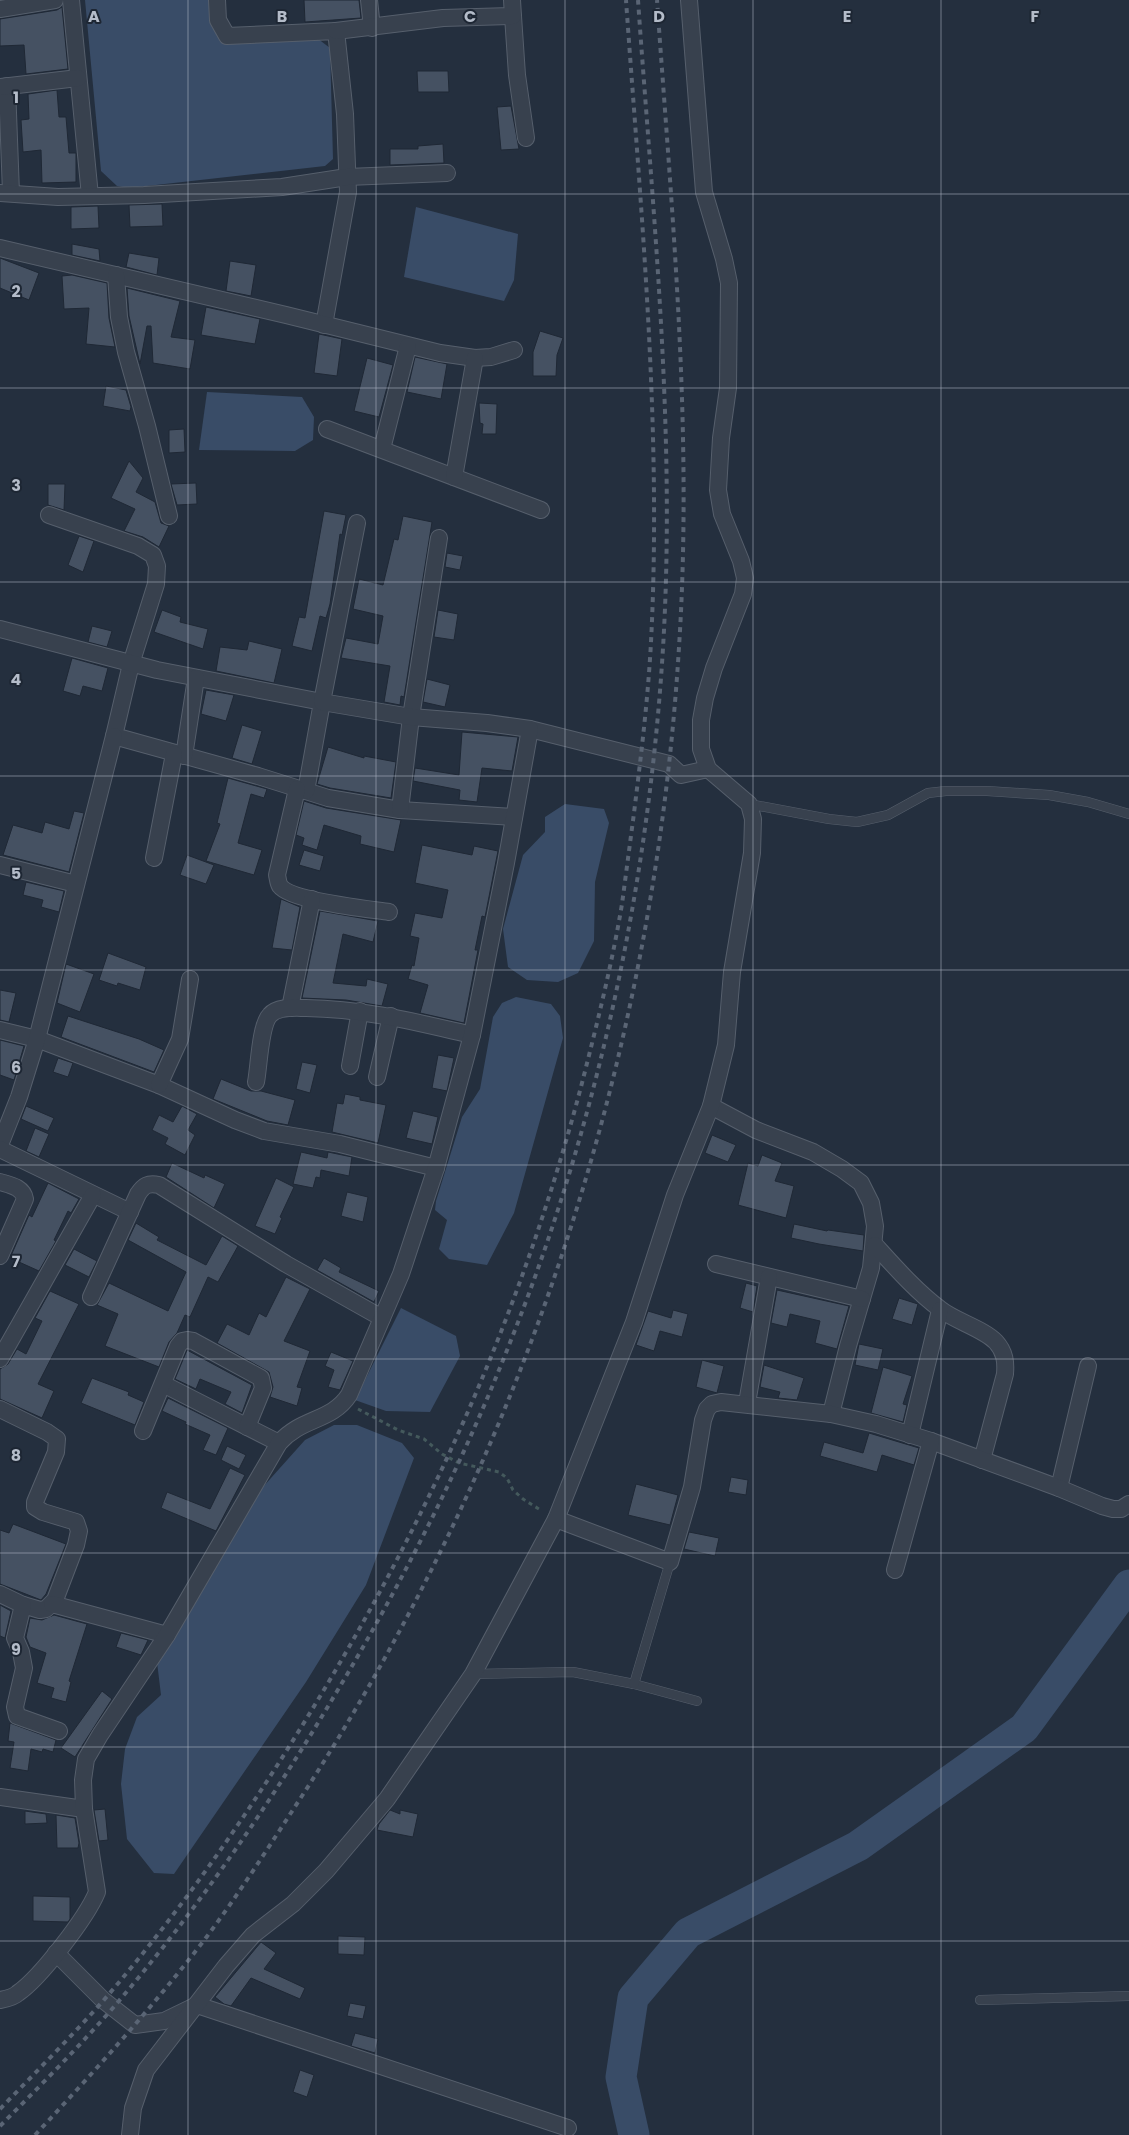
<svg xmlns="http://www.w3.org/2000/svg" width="1129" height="2135" font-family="Poppins,sans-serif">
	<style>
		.water { fill: #394c67 }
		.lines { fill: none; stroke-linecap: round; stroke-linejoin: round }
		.river { stroke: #394c67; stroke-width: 31 }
		.building { fill: #455162; stroke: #1f2835 }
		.lane-casing { stroke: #565f6c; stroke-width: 10 }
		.street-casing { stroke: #565f6c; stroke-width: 18 }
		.path { stroke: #44595c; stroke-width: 3; stroke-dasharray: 4 4; stroke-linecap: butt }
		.lane { stroke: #38414e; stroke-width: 9 }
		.street { stroke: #38414e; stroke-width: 16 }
		.rail { stroke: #5a6575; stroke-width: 4; stroke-dasharray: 5 5; stroke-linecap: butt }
		.grid { fill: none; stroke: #b4bcc9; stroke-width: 1; stroke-opacity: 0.55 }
		.grid-label { font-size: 16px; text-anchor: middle; font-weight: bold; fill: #b4bcc9; stroke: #1d2633; stroke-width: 4; stroke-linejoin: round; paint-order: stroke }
	</style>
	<rect width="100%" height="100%" fill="#242f3e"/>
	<g class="water">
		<path d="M85,0H219L223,43L313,35L330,48L333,159L325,166L129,188L117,186L101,171Z"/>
		<path d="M416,207L518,234L514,280L504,301L404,277Z"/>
		<path d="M207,392L302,397L314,417L313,440L295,451L199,450Z"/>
		<path d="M565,804L604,809L609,823L595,882L594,941L578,973L558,982L527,980L508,967L503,929L523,855L545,832V817Z"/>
		<path d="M516,997L551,1004L560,1016L563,1038L514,1213L487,1265L449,1259L439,1249L447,1220L435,1210L436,1201L462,1117L480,1089L493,1017L502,1003Z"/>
		<path d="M401,1308L456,1336L460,1356L430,1412L386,1411L355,1400Z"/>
		<path d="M334,1425H357L402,1443L414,1458L366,1585L306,1682L174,1874L154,1873L127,1839L121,1784L125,1749L137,1717L161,1695L157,1662L238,1515L305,1440Z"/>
	</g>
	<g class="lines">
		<path class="river" d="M634,2135L621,2077L633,1998L688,1933L858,1846L1024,1728L1129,1585"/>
	</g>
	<g class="building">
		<path d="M304,0H359L361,18L305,22Z"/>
		<path d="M62,7L68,69L26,74L24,45L0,46V19L57,10Z"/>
		<path d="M417,71H448L449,92H418Z"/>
		<path d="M57,90L59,117H66L69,153H76V182L42,183L41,150L23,152L21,120L29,119L28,94Z"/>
		<path d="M511,106L519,149L501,150L497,107Z"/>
		<path d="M443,144L444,163L390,165V149H418V146Z"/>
		<path d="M162,204L163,226L130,227L129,205Z"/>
		<path d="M98,206L99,228L71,229V207Z"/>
		<path d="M72,244L99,249L100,261L72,255Z"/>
		<path d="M129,253L159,258L157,275L126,267Z"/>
		<path d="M0,258L39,273L29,300L0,288Z"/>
		<path d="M230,261L256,265L251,296L226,291Z"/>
		<path d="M72,275L107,283L109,318L115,347L86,344L89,308L64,309L62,276Z"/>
		<path d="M127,288L180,301L171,337L195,340L190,369L153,363L151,326H147L140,364L129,316Z"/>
		<path d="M206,307L260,319L255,344L201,335Z"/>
		<path d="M540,331L563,338L557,355L556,376H533V352Z"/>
		<path d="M319,334L342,339L337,376L314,373Z"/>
		<path d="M415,357L447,364L441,399L407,392Z"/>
		<path d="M367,358L393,365L379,417L354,411Z"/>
		<path d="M106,386L126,390L131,407L130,411L103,406Z"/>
		<path d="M479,403L497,404L496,434H482L483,424L480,423Z"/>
		<path d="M184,429L185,452L169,453V430Z"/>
		<path d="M129,461L143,478L136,492L155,502L161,523L169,526L159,547L143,537L124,531L135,509L111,498Z"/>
		<path d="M196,483L197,504L177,505L171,484Z"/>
		<path d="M48,484H65L64,510L48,505Z"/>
		<path d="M324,511L346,515L342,535L340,534L330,604L326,618L320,616L312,651L292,646L299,617L305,618Z"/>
		<path d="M403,516L432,522L404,697L401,696L400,705L384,702L390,666L341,658L346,638L378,644L383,616L353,609L359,579L383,585L394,539L398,540Z"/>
		<path d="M79,536L94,541L83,572L68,565Z"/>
		<path d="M447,553L463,556L460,570L445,567Z"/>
		<path d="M162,610L181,617L180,622L208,629L203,649L154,632Z"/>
		<path d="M438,610L458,614L454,640L434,637Z"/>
		<path d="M92,626L112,631L107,647L88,642Z"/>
		<path d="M249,641L282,649L274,683L216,671L220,647L247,650Z"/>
		<path d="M72,658L108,668L102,691L83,686L80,696L63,691Z"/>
		<path d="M427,679L450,685L445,707L423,702Z"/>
		<path d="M206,690L234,695L226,721L201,714Z"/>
		<path d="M242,725L262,731L252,764L232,758Z"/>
		<path d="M462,732L518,737L512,771L482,768L477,802L459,800L460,790L413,781L415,768L459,775Z"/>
		<path d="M328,747L364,758V756L396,762L391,798L330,788L317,784Z"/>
		<path d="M228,778L267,789L264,798L251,794L238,843L262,850L254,875L206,861L220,824L217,823Z"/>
		<path d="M304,801L326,808L401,820L394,852L360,844L361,836L324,825L317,850L302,845L304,838L296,835Z"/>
		<path d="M74,811L84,813L69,872L3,855L13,825L42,833L45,822L69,829Z"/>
		<path d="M422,845L472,855L474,846L498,851L485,917L482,916L475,950H478L464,1023L420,1013L428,985L408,979L412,965L414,966L419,938L410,936L415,913L442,918L448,890L415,883Z"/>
		<path d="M304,850L324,856L320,871L299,865Z"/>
		<path d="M187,855L214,865L206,884L180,875Z"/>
		<path d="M26,882L64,891L59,912L41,907L43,900L23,895Z"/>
		<path d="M281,899L300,907L292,950L272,948Z"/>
		<path d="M320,911L378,921L373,942L343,934L333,983L366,986L367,979L388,984L382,1006L346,1000L302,998Z"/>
		<path d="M108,953L146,967L140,990L118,983L117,986L99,980Z"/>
		<path d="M66,964L94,974L80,1012L57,1003Z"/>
		<path d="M0,990L16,993L9,1022L0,1020Z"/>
		<path d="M68,1016L139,1039L164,1050L154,1072L61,1037Z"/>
		<path d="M0,1040L24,1046L14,1080L0,1075Z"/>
		<path d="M438,1055L454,1058L447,1091L432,1088Z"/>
		<path d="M58,1058L73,1063L68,1077L53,1072Z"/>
		<path d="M302,1062L317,1065L310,1093L296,1089Z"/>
		<path d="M221,1079L251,1091H261L295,1100L288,1125L267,1121L213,1099Z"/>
		<path d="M345,1094L360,1097V1100L386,1105L378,1143L332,1132L337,1103L343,1104Z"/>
		<path d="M26,1106L54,1118L48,1131L21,1119Z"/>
		<path d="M182,1106L197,1114L188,1130L195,1135L185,1155L165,1144L168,1138L152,1130L159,1115L173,1122Z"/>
		<path d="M413,1111L438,1117L432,1144L406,1138Z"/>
		<path d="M35,1128L49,1134L39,1157L26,1151Z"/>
		<path d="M712,1135L736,1145L728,1162L705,1153Z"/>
		<path d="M301,1152L327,1158L328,1152L352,1157L349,1176L321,1170L320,1178L316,1177L313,1188L293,1184Z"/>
		<path d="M762,1155L782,1163L775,1181L794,1186L786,1218L738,1205L748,1163L758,1166Z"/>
		<path d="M172,1163L204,1178L205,1175L225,1184L214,1208L166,1177Z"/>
		<path d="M276,1178L294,1187L280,1217L282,1218L275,1234L255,1226Z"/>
		<path d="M48,1183L79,1199L71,1213L68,1211L54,1240L56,1241L39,1271L10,1258L29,1215L32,1217Z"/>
		<path d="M347,1192L368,1197L363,1222L341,1216Z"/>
		<path d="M136,1223L159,1237L157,1240L206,1265L222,1236L238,1246L218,1282L208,1277L190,1317L185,1315L177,1333L169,1342L159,1367L105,1346L118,1314L97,1305L109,1283L168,1311L186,1272L128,1240Z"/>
		<path d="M794,1224L827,1231L828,1230L864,1235L863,1251L819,1244L791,1238Z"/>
		<path d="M74,1249L97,1261L89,1277L65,1265Z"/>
		<path d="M324,1258L341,1268L339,1272L379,1291L374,1302L317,1270Z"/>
		<path d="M286,1277L310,1289L284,1341L310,1351L297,1387L302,1388L297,1406L270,1397L273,1387L269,1372L217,1343L227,1324L249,1335L259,1313L266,1317Z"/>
		<path d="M746,1283L757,1286L753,1312L740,1308Z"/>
		<path d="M777,1290L849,1306L837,1349L815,1343L820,1321L790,1314L787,1327L771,1323Z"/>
		<path d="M50,1291L79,1304L38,1384L54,1391L42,1418L0,1399V1369L8,1364L17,1349L26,1354L42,1321L35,1318Z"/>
		<path d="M899,1298L918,1304L912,1325L892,1319Z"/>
		<path d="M673,1310L688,1314L682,1337L660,1331L654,1351L636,1345L648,1311L671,1318Z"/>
		<path d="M859,1344L883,1349L878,1370L855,1365Z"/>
		<path d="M187,1350L252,1385L242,1413L225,1404L231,1392L200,1379L196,1389L175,1379Z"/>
		<path d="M331,1352L353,1361L340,1390L328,1387L334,1370L325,1366Z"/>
		<path d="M702,1360L724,1366L717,1393L696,1387Z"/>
		<path d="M764,1365L804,1378L797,1400L778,1398L780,1392L760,1387Z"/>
		<path d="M883,1367L912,1376L903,1404L907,1405L903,1422L871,1413Z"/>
		<path d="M92,1378L129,1392L128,1395L144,1402L135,1425L81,1403Z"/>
		<path d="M168,1398L228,1428L216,1455L203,1450L210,1435L185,1424L186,1422L162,1411Z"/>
		<path d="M869,1433L919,1448L914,1465L882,1455L877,1472L820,1456L824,1442L863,1453Z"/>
		<path d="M227,1446L246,1455L239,1469L221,1460Z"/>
		<path d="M230,1468L245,1475L216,1531L161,1508L167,1492L210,1509Z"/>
		<path d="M731,1477L748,1480L746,1495L728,1492Z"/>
		<path d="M636,1484L678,1495L670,1525L628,1515Z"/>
		<path d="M13,1524L66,1544L46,1594L41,1600L0,1584V1530L9,1533Z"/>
		<path d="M689,1532L719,1538L715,1556L684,1549Z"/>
		<path d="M0,1605L11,1611L5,1638L0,1636Z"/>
		<path d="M54,1615L87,1624L69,1681L71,1682L66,1702L51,1698L54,1688L37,1683L46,1653L30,1647L26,1637L30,1618L42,1620Z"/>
		<path d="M121,1633L148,1640L141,1655L116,1647Z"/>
		<path d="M102,1691L112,1699L75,1757L61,1748Z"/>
		<path d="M10,1723L56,1740L53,1752L43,1749L42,1752L31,1749L28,1771L10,1768L14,1742L8,1741Z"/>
		<path d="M105,1809L108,1840L99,1841L94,1810Z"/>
		<path d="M390,1810L400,1814V1810L418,1814L413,1837L377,1830L379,1824Z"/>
		<path d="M25,1811L46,1814L47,1823L25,1824Z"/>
		<path d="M56,1815L75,1818L79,1843L78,1848H57Z"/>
		<path d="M33,1896L70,1897V1919L68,1922L33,1921Z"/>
		<path d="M338,1936L365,1937L364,1955L338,1954Z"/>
		<path d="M261,1942L276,1953L264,1969L305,1988L300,1999L251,1978L231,2006L224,2004L215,1997Z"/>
		<path d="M350,2003L366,2006L363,2019L347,2016Z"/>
		<path d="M355,2033L378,2039L375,2053L351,2046Z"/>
		<path d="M300,2070L314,2075L307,2097L293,2092Z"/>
	</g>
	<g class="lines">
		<defs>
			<g id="lane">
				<path d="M749,804L829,819L857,822L888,815L928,793L946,791H987L1049,795L1088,802L1129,814"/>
				<path d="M473,1674L573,1672L634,1684L697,1701"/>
				<path d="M634,1684L670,1562"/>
				<path d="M980,2000L1129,1996"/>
			</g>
			<g id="street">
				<path d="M71,0L90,196"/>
				<path d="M217,0L218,20L227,36L336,31L345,114L348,192L324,325"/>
				<path d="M369,0L372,28"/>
				<path d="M0,9L55,0"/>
				<path d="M513,16L517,75L526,138"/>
				<path d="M336,31L443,18L513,16L512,0"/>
				<path d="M7,86L11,193"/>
				<path d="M0,87L78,78"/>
				<path d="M0,193L58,197L144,195L282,187L347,177L447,173"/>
				<path d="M0,248L286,315L440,353L475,358L491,357L514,350"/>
				<path d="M116,275L119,317L126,352L147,426L169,516"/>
				<path d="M327,429L541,510"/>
				<path d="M382,449L408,346"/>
				<path d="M454,477L475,358"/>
				<path d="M49,515L138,546L153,555L157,566L156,584L131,664L114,736L258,776L328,798L400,810L514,817"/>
				<path d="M0,629L157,670L322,702L306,791"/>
				<path d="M530,729L669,764L681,775L708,769"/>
				<path d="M184,756L196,678"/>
				<path d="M297,789L277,875C278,879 278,883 280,886C291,901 369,909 389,912"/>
				<path d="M400,810L411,717L439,538"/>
				<path d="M154,858L174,754"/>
				<path d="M0,865L76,884"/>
				<path d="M290,1008L312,899"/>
				<path d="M0,1030L37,1039L159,1085L235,1120L264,1131L340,1144L436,1168"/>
				<path d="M350,1066L360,1011"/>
				<path d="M377,1077L391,1016"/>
				<path d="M256,1082C259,1067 260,1025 270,1015C278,1006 295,1008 306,1008C366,1009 415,1022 472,1035"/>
				<path d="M159,1085L180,1039L190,979"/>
				<path d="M711,1106L756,1130L813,1152L842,1169L861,1183L871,1203L875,1226L871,1268L848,1346L831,1414"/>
				<path d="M0,1145L19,1097L37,1039L114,736"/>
				<path d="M0,1149L130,1212"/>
				<path d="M0,1182C10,1185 23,1187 25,1199L0,1256"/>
				<path d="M875,1245C895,1267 916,1291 940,1309C955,1321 984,1329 996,1342C1005,1352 1006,1362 1005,1374L982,1460"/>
				<path d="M716,1264L862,1299"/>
				<path d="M91,1297L138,1194C144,1185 148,1183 159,1185L286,1264L382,1318"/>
				<path d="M0,1359L93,1195"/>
				<path d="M163,1384L279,1443"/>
				<path d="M747,1403L769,1277"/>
				<path d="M0,1409L47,1432L57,1439L56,1452L35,1502V1507L43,1512L76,1522L79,1531L76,1545L55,1600L46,1609L40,1610L23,1605"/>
				<path d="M143,1431L178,1346L182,1341L187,1340L193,1341L261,1378L263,1388L247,1427"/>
				<path d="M910,1435L940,1310"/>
				<path d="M1059,1488L1088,1366"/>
				<path d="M556,1519L670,1562L692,1487L703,1420L707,1409L712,1404L721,1402L831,1414L876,1424L931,1441L1059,1488L1102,1506L1113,1509H1121L1129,1504"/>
				<path d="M895,1570L931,1441"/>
				<path d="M0,1594L23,1605L15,1638L21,1652L24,1668L15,1707L17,1716L59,1731"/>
				<path d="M52,1604L167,1635"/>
				<path d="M0,1797L84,1809"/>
				<path d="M56,1953L103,2000L135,2025L164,2021L197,2005L568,2128"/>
				<path d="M0,2000C6,1999 14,1997 18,1993C40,1978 87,1917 97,1892L84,1809L83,1780L86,1759L100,1735L167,1635L279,1443C302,1417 331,1422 349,1395L401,1274L436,1168L472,1035L506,863L530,729L487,723L411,717L322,702L357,523"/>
				<path d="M130,2135L133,2108L146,2070L226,1966L253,1935L293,1904L326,1871L387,1799L473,1674L556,1519L634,1322L675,1195L711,1106L726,1045L732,972L752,853L753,819L749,804L708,769L701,749V720L705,698L714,668L743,594L745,578L741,561L722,514L718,490L721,438L728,388L729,283L724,259L704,192L689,0"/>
			</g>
		</defs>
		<use href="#lane" class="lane-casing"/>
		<use href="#street" class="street-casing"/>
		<path class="path" d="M358,1409L398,1430L424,1439L442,1454L459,1463L499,1472L507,1478L513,1490L523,1499L542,1511"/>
		<use href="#lane" class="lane"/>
		<use href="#street" class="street"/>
		<g class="rail">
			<path d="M0,2109C35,2073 70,2038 103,2001C188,1903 262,1794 328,1683C441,1493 526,1297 582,1083C597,1024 612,964 622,904C626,874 630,843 634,813C641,756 648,699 651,642C662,428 641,213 626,0"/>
			<path d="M0,2126C38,2088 76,2050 112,2009C195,1913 268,1807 333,1698C403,1582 464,1461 513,1335C599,1118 649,880 663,648C676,432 653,215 638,0"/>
			<path d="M35,2135C93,2073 150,2010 202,1943C237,1897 268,1848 300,1799C524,1454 654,1059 679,647C693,431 672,215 657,0"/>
		</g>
	</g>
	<path class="grid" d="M188,0V2135M376,0V2135M565,0V2135M753,0V2135M941,0V2135M0,194H1129M0,388H1129M0,582H1129M0,776H1129M0,970H1129M0,1165H1129M0,1359H1129M0,1553H1129M0,1747H1129M0,1941H1129"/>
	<g class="grid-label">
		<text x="94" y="22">A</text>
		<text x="282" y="22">B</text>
		<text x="470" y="22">C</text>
		<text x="659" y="22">D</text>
		<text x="847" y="22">E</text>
		<text x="1035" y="22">F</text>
		<text x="16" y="103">1</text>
		<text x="16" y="297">2</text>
		<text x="16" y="491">3</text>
		<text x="16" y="685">4</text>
		<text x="16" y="879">5</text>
		<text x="16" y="1073">6</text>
		<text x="16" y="1267">7</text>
		<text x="16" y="1461">8</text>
		<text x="16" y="1655">9</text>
	</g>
</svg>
